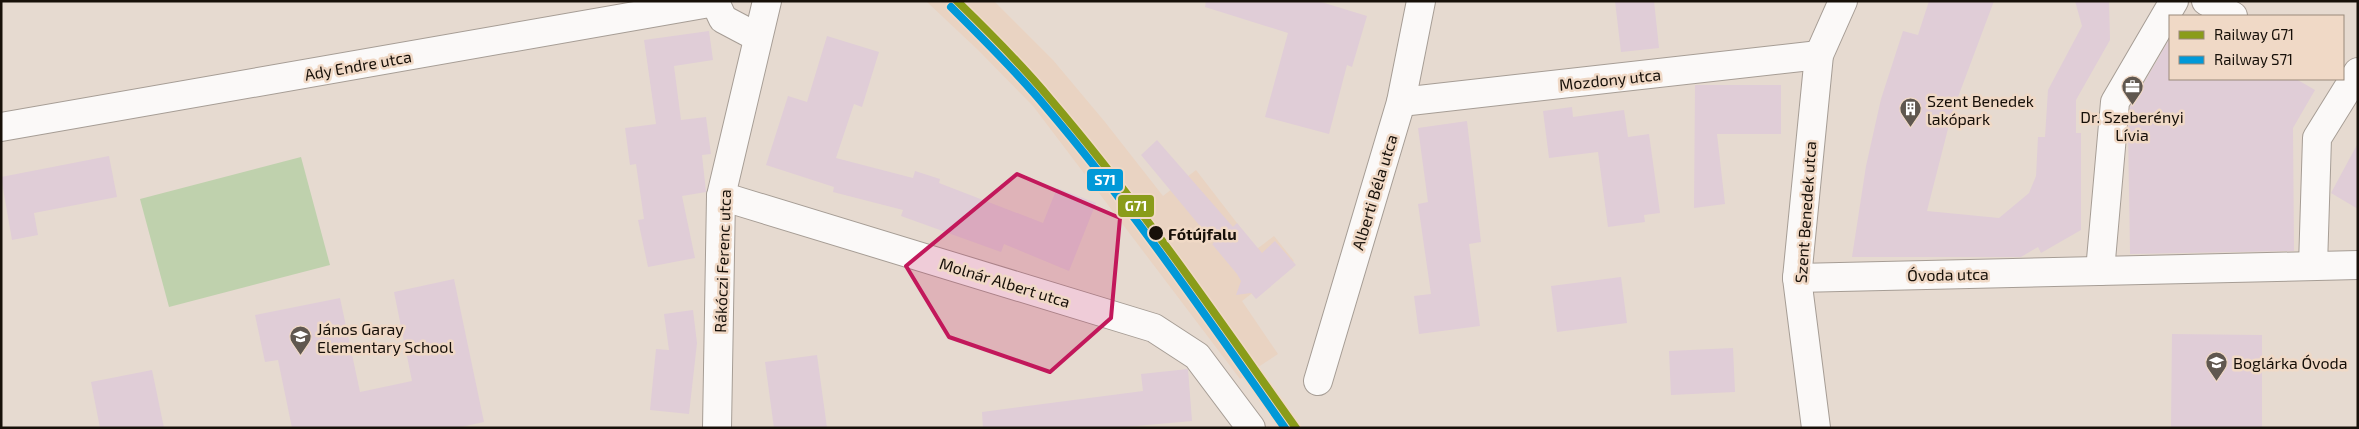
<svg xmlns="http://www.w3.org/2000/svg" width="2359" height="429" font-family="'Exo 2',sans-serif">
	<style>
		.built { fill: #e9d3c2 }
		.green { fill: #bfd1ad }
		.building { fill: #e0cdd7 }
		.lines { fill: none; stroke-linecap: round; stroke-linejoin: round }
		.minor-casing { stroke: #a69d95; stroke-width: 30 }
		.minor { stroke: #fbf9f8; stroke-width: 28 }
		.rail-1-casing { stroke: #f0d9c6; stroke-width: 11 }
		.rail-2-casing { stroke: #f0d9c6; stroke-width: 11 }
		.rail-1 { stroke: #8a9c1a; stroke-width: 8 }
		.rail-2 { stroke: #0199d8; stroke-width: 8 }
		.marked { fill: #c2185b; fill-opacity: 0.2; stroke: #c2185b; stroke-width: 4; stroke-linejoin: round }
		.stop-dot { fill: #171009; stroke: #f0d9c6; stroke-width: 2 }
		.labels { text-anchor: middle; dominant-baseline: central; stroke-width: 5; stroke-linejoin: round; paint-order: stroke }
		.street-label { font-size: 16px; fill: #171009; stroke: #f0d9c6 }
		.poi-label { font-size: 16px; fill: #171009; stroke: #f0d9c6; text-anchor: start }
		.stop-label { font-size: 16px; font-weight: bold; fill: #171009; stroke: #f0d9c6; text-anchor: start }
		.line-badge { stroke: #f0d9c6; stroke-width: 2 }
		.badge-label { font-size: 14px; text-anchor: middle; font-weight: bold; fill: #fff }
	</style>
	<rect width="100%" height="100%" fill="#e6dad0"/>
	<path class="built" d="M926,1H994L1053,60L1105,122L1163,196L1196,170L1257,249L1274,236L1294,261L1242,301L1278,354L1240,379L1033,106L978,50Z"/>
	<path class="green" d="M301,157L330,265L169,307L140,199Z"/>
	<g class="building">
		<path d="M1206,1H1318L1367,16L1352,67L1347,65L1329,134L1265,117L1288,33L1205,7Z"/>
		<path d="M1615,1H1654L1659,48L1621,52Z"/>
		<path d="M1929,1H1994L1952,113L1927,211L1999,218L2029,193L2036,176L2038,137H2045L2048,90L2082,26L2075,1H2109L2110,40L2076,100V133H2081V230L2041,253L2038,247L2021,257H1852L1866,166L1881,99L1903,31L1918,35Z"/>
		<path d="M709,31L713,60L674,66L681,120L706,117L711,154L702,155L706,192L682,196L695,258L648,267L638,220L644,219L636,164L630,165L625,128L656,124L644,40Z"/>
		<path d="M827,36L879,52L862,107L854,104L836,158L913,178L915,171L940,179L939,183L1043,223L1057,188L1096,203L1069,271L1004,244L1001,252L901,216L903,210L833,192L834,187L766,165L788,96L807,102Z"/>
		<path d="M2170,38V79H2296L2315,90L2293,128L2294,251L2130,254L2128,127L2130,107Z"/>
		<path d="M1695,85H1781V134H1717L1725,204L1694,208Z"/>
		<path d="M1572,107L1573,117L1624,110L1628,137L1649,134L1660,213L1644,215L1645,222L1608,227L1598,152L1549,158L1543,111Z"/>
		<path d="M1467,121L1481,242L1469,244L1480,326L1419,334L1414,296L1431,294L1418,204L1428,202L1418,128Z"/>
		<path d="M1157,140L1233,227L1237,223L1262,253L1275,241L1296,265L1256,299L1251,293L1236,295L1241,281L1237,274L1212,244L1214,243L1141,155Z"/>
		<path d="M2358,143V209L2331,193Z"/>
		<path d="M109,156L117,197L34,213L38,235L12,240L1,177Z"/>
		<path d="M1621,277L1627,323L1557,332L1551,286Z"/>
		<path d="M454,279L484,422L456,428H292L278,360L265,362L255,315L340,298L360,392L412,381L394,292Z"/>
		<path d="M693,310L697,343L689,414L650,410L656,349L669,350L664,314Z"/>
		<path d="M2172,334L2262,335V428H2171Z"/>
		<path d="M1733,348L1735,392L1671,395L1669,351Z"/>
		<path d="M817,355L827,428H774L765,362Z"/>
		<path d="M1188,369L1192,421L1114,428H983L982,412L1143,391L1141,374Z"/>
		<path d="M152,370L164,428H100L91,382Z"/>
	</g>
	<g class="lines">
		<defs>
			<g id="minor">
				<path d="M2206,1L2233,16"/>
				<path d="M1401,102L1819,55"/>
				<path d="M1,127L715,2L723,19L757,37"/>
				<path d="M721,196L1154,328L1197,356L1251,428"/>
				<path d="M2313,266L2317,138L2358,72"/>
				<path d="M2100,271L2115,102L2174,1"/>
				<path d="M1797,278L2358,265"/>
				<path d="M1318,381L1401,102L1421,1"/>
				<path d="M717,428L721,196L767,1"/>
				<path d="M1816,428L1797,278L1819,55L1843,1"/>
			</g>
		</defs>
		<use href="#minor" class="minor-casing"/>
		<use href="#minor" class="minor"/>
		<defs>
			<path id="rail-1" d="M957,1C990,33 1022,65 1051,100C1140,204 1217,317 1296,428"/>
			<path id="rail-2" d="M951,7C983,39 1016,71 1045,106C1132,208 1208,319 1285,428"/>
		</defs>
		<use href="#rail-1" class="rail-1-casing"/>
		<use href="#rail-2" class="rail-2-casing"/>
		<use href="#rail-1" class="rail-1"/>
		<use href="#rail-2" class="rail-2"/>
	</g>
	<path class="marked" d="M1017,174L1120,218L1111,318L1050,372L949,337L906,266Z"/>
	<defs>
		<symbol id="office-pin" viewBox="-11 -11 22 30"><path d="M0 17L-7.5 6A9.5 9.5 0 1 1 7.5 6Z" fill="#5f574f" stroke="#f0d9c6"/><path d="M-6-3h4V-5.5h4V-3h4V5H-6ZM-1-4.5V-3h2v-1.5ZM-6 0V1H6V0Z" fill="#fff"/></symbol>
		<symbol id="building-pin" viewBox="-11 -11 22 30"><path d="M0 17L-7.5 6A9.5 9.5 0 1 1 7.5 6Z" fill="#5f574f" stroke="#f0d9c6"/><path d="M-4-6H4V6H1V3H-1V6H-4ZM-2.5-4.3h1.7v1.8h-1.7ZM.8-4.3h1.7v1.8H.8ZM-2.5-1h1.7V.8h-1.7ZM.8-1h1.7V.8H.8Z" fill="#fff"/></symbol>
		<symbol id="school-pin" viewBox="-11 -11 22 30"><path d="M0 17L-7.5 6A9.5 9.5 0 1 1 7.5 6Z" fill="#5f574f" stroke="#f0d9c6"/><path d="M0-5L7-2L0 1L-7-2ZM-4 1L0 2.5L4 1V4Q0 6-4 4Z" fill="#fff"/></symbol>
	</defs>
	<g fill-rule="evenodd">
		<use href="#office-pin" x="2120" y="74" width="25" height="34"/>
		<use href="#building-pin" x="1898" y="96" width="25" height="34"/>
		<use href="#school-pin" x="288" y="324" width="25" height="34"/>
		<use href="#school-pin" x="2204" y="350" width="25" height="34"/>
	</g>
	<circle class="stop-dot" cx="1156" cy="233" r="8"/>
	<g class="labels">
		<g class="street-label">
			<text transform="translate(358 65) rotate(-10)">Ady Endre utca</text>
			<text transform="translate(1610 79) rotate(-6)">Mozdony utca</text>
			<text transform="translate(1374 192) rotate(-73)">Alberti Béla utca</text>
			<text transform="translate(1805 212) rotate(-86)">Szent Benedek utca</text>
			<text transform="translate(722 261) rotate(-88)">Rákóczi Ferenc utca</text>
			<text transform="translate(1948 274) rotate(-1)">Óvoda utca</text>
			<text transform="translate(1005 282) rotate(17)">Molnár Albert utca</text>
		</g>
		<g class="poi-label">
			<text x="1927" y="100">Szent Benedek<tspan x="1927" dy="18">lakópark</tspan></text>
			<text x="2132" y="116" text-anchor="middle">Dr. Szeberényi<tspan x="2132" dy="18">Lívia</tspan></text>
			<text x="317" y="328">János Garay<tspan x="317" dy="18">Elementary School</tspan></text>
			<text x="2233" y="362">Boglárka Óvoda</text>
		</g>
		<g class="stop-label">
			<text x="1168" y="233">Fótújfalu</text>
		</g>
	</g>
	<g class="line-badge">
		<rect x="1086" y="168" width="38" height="24" rx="5" fill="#0199d8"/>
		<rect x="1117" y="194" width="38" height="24" rx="5" fill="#8a9c1a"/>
	</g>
	<g class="badge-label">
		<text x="1105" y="185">S71</text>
		<text x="1136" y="211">G71</text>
	</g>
	<rect width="2359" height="429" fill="none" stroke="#171009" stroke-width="5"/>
	<rect x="2169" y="15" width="175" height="65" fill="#f0d9c6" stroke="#99897a"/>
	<rect x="2179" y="31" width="25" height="8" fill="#8a9c1a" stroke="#99897a"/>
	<text x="2214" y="40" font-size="15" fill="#171009">Railway G71</text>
	<rect x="2179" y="56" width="25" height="8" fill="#0199d8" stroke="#99897a"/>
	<text x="2214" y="65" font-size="15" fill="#171009">Railway S71</text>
</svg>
